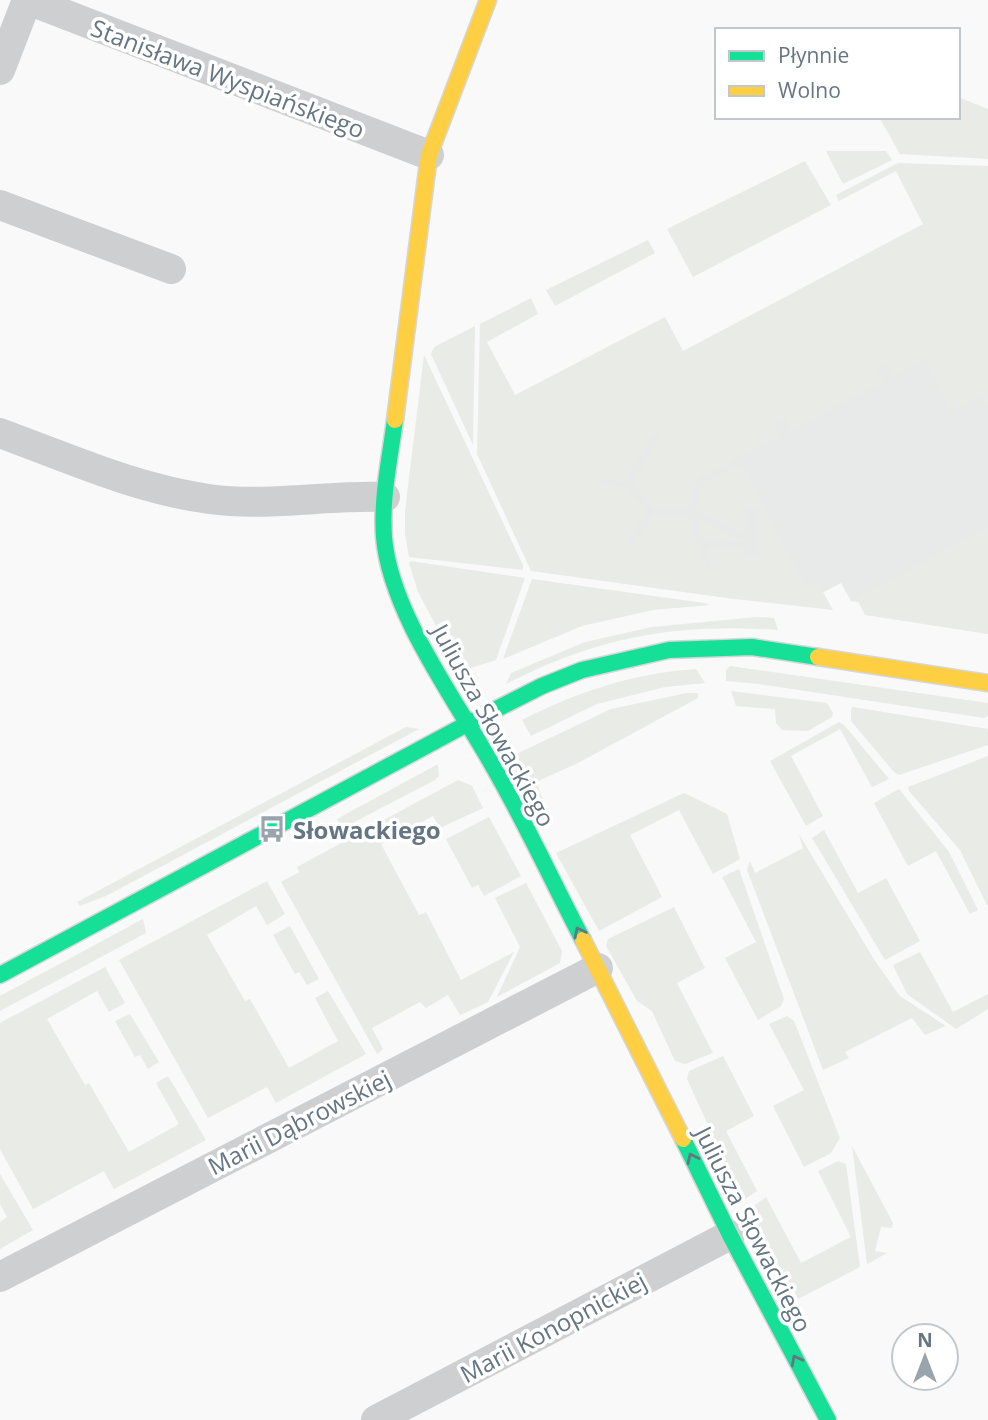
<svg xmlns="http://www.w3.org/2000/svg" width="988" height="1420" font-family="'Open Sans',sans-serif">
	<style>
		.built { fill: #e8e9e9 }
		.green { fill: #e8ebe6 }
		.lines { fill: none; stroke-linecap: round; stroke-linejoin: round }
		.fast-casing { stroke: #d5d6d7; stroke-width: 19 }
		.slow-casing { stroke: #d5d6d7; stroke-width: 19 }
		.street { stroke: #cecfd0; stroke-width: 30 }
		.fast { stroke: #16e098; stroke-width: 16 }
		.slow { stroke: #ffcf43; stroke-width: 16 }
		.oneway { stroke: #657683 }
		.labels { text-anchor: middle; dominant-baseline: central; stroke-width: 7; stroke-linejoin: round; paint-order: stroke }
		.street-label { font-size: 24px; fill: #657683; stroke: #fff }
		.poi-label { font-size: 24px; font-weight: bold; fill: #657683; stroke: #fff; text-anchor: start }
	</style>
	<rect width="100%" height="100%" fill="#f9f9f9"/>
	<path class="built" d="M988,246V623L851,601L841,583L816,596L607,563L559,459Z"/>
	<g class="green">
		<path d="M958,97L988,109V159L900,154L879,117H958Z"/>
		<path d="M826,151H886L892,160L843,184Z"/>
		<path d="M805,161L831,205L693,277L667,229Z"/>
		<path d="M898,163L988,166V408L981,395L951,410L926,360L894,377L886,365L877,370L884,382L791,430L784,418L775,423L781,436L699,479L688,509L652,508L632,483L659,437L654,434L626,482L597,478V483L628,488L647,512L626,546H632L653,515H688L707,567L712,565L706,548H745V558L759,557V507L745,508V535L695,509L704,483L741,464L805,586L811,583L819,585L833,610L734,599L531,571L477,454L480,324L531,298L538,314L487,342L515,395L665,317L683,351L923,224L896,171L839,201L836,195Z"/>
		<path d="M648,240L655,253L555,306L546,290Z"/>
		<path d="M475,326L473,445L431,354L434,347Z"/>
		<path d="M424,355L523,565V570L409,557L405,534V511Z"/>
		<path d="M695,516L745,542H704Z"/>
		<path d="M988,528V634L865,615L856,597Z"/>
		<path d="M411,561L525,578L496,660L461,671L459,669L418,592L409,563Z"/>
		<path d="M532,579L704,603L710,605L653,610L582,626L503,659Z"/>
		<path d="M757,617L774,618L778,630C676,623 598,637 506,684L511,673L585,642L652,627Z"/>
		<path d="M730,666L988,703V716L984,718L759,684L726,681V670Z"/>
		<path d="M696,669L705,683L665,687L597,704L531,736L522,720C577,692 634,673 696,669Z"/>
		<path d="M731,691L827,703L833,713L832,717L808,731L782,730L776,723L775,709L736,706Z"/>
		<path d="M687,693H698V698L578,763L536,782L550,817L549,823L543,828L512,771V756L611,709Z"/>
		<path d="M853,707L988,729V745L899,775L894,772L851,721V709Z"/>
		<path d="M839,722L845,726L889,779L872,787L840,729L791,756L823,816L806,826L770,761Z"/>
		<path d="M406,727L419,729L106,896L80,906L77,902Z"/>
		<path d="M988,756V905H987L960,850L909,791L908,787Z"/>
		<path d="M438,764L439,776L435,780L341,829L337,819Z"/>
		<path d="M458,780L472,786L483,808L440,828L433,816L381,844L419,915L426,912L461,980L514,952L488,1002L460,1015L448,995L426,1008L420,1002L372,1028L383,1049L377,1054L281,882L299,872L297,867Z"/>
		<path d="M899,789L949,852L978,910L970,914L936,851L908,866L874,803Z"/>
		<path d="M684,793L727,814L740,859L713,874L679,810L630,835L662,897L599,931L556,853Z"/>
		<path d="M489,817L521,876L484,896L478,885L472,888L446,839Z"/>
		<path d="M824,830L858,893L886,878L920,941L885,960L812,838Z"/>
		<path d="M799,834L875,961L900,996L946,1026L925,1035L912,1018L845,1052L849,1058L823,1070L747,870L750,861L755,873L803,848Z"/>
		<path d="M739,869L784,999L781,1006L758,1020L725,958L756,942L722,877Z"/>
		<path d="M267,881L285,914L267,925L256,906L207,935L245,1001L250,999L289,1068L338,1041L315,998L328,991L366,1054L276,1103L267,1087L208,1118L119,960Z"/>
		<path d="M526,883L562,951L560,963L497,997L520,947L495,898Z"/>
		<path d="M674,907L705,968L677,983L713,1053L685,1064L675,1061L652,1011L637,1001L606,946L608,939Z"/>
		<path d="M143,919L146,933L0,1011V996Z"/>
		<path d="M290,926L319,979L307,985L299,972L295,974L273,935Z"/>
		<path d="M920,952L953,1012L988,994V1009L956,1029L907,994L893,965Z"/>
		<path d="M105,967L125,1003L109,1012L97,991L47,1019L85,1085L89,1083L129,1152L179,1124L156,1083L168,1076L206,1140L114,1189L104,1171L33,1209L0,1149V1023Z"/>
		<path d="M130,1014L159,1062L148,1069L140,1055L135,1057L115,1021Z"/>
		<path d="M787,1016L794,1021L840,1138L831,1153L804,1167L773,1106L804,1090L769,1024Z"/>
		<path d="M723,1056L754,1116L726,1131L757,1191L742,1201L737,1199L709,1146L708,1125L687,1079L689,1071Z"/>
		<path d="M852,1146L893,1223L892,1228L881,1227L875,1251L887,1253L867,1264Z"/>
		<path d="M838,1161L846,1164L860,1267L798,1299L791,1283L775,1273L746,1216L748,1210L766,1197L801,1263L851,1237L818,1171Z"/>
		<path d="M0,1174L33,1230L0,1249V1222L7,1217L0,1204Z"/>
	</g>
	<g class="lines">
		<defs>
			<g id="fast">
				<path d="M395,420C390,458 381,498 384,537C390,611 453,696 490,761C524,819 552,881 583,940"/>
				<path d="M0,975L467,724L542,686L582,670L669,650L752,647L818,657"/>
				<path d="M683,1139L730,1235L828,1420"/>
			</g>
			<g id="slow">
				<path d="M395,420L429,155L488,0"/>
				<path d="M818,657L988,683"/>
				<path d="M583,940L683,1139"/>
			</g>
		</defs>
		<use href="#fast" class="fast-casing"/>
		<use href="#slow" class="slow-casing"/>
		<g class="street">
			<path d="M28,0L429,155"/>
			<path d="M0,70L27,0"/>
			<path d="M0,205L171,269"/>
			<path d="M0,433C68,458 136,489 209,499C268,507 326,495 385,497"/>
			<path d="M0,1277L598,968"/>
			<path d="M376,1420L730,1235"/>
		</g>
		<use href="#fast" class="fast"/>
		<use href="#slow" class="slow"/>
	</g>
	<defs><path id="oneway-chevron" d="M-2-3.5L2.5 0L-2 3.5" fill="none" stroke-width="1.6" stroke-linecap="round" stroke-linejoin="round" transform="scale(1.75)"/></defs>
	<g class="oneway">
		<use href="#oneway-chevron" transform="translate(579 932) rotate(-117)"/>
		<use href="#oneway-chevron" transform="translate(692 1158) rotate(-116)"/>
		<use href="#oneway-chevron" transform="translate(796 1360) rotate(-118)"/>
	</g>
	<defs>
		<symbol id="bus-bare" viewBox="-9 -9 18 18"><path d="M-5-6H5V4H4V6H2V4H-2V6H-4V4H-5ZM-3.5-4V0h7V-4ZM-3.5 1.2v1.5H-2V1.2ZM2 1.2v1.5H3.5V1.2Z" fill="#99a4ac" stroke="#fff" stroke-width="2.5" paint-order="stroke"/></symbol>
	</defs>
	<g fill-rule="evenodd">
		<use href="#bus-bare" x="253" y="810" width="38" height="38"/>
	</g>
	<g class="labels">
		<g class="street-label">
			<text transform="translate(228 78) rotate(21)">Stanisława Wyspiańskiego</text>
			<text transform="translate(494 725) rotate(61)">Juliusza Słowackiego</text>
			<text transform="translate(299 1122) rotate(-27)">Marii Dąbrowskiej</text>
			<text transform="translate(754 1229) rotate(63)">Juliusza Słowackiego</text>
			<text transform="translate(553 1327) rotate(-28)">Marii Konopnickiej</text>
		</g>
		<g class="poi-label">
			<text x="293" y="829">Słowackiego</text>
		</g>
	</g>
	<rect x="715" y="28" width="245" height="91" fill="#ffffff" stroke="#c1c8cd" stroke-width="2"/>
	<rect x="729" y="51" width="35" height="10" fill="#16e098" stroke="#c1c8cd" stroke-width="2"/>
	<text x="778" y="63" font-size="21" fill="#657683">Płynnie</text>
	<rect x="729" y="86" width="35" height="10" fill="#ffcf43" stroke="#c1c8cd" stroke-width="2"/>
	<text x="778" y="98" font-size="21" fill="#657683">Wolno</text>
	<g transform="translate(925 1357)"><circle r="33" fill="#ffffff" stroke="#c1c8cd" stroke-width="2"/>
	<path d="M0-5L12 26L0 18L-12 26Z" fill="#99a4ac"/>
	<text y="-10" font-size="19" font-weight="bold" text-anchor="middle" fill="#657683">N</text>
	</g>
</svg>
